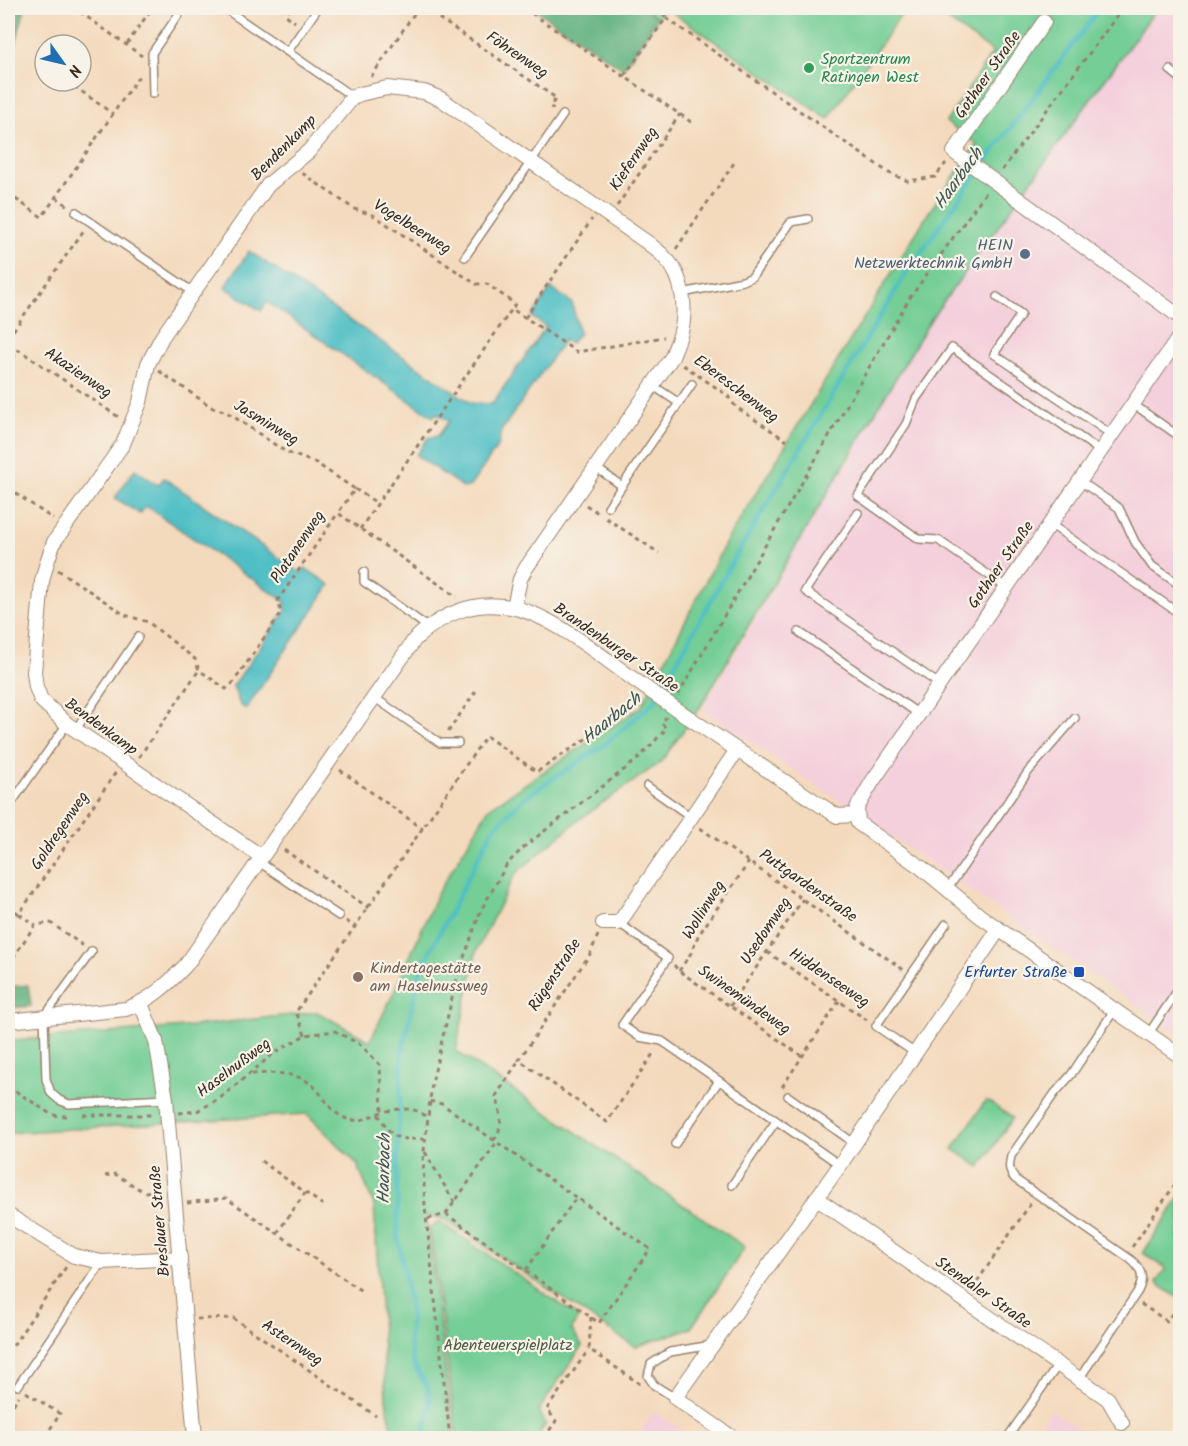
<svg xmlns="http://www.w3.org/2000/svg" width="1188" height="1446" font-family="Kalam,sans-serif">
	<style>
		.built { fill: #f4cfdc }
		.green { fill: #74ce95; stroke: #587c5a; stroke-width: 1.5 }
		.forest { fill: #5fb17e; stroke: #4d6e4e; stroke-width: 1.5 }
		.water { fill: #50bfc5; stroke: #467472; stroke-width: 1.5 }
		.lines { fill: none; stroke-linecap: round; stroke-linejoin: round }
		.stream { stroke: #50bfc5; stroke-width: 4.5 }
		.service-casing { stroke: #98826e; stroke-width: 10 }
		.minor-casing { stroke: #98826e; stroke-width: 16 }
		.path { stroke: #98826e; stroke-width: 3; stroke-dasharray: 4.5 4.5; stroke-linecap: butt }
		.service { stroke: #fff; stroke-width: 7 }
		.minor { stroke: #fff; stroke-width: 14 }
		.leisure-dot { fill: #2e9e5b; stroke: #f7f3e8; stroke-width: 2 }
		.service-dot { fill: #5c6f8a; stroke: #f7f3e8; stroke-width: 2 }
		.transit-dot { fill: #1a4fb4; stroke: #f7f3e8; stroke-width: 2 }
		.education-dot { fill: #8d6e63; stroke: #f7f3e8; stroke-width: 2 }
		.labels { text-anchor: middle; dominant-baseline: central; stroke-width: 4.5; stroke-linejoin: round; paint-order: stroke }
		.street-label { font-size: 16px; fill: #3b2a1e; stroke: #f7f3e8 }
		.leisure-label { font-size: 16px; fill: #27864d; stroke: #f7f3e8; text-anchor: start }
		.service-label { font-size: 16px; fill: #4e5e75; stroke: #f7f3e8; text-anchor: end }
		.education-label { font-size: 16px; fill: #785e54; stroke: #f7f3e8; text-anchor: start }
		.transit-label { font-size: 16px; fill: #164399; stroke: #f7f3e8; text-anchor: end }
		.park-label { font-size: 16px; fill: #4c5b42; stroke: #f7f3e8 }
		.water-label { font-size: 18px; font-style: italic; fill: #415750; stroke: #f7f3e8 }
	</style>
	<rect width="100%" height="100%" fill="#f7f3e8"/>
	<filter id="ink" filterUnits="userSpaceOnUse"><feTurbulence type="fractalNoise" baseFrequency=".0167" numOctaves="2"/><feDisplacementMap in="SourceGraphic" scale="12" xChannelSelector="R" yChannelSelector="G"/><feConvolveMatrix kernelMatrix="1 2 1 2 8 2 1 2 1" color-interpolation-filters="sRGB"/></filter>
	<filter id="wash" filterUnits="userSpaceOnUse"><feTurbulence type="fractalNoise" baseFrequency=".008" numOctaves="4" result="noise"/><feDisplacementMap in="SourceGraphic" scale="24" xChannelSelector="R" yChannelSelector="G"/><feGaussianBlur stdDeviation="1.35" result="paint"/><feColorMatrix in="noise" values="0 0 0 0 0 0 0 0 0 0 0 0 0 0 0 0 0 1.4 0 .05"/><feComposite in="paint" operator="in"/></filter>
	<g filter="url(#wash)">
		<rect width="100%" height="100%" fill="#f4dabd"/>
		<g class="built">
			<path d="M1157,8H1180V1035L844,804L702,709L931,319Z"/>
			<path d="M1051,1410L1091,1438H1031Z"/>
			<path d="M654,1412L693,1438H636Z"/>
		</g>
		<g class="green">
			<path d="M644,8H906L828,119L666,8L658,18Z"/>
			<path d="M930,8H1157L931,319L699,709L661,762L577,821L515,874L476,952L456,1051L745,1247L691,1328L635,1347L444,1219L426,1216L454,1438H394L386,1399L374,1205L357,1164L307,1114L8,1133V1041L184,1027L317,1012L370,1041L397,986L437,894L489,808L641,707L726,542L929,212L977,144L946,122L993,52Z"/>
			<path d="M986,1100L1013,1118L980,1167L953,1149Z"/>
			<path d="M1180,1197V1292L1177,1297L1156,1283L1166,1268L1143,1253Z"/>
			<path d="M440,1222L579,1317L571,1329L582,1346L538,1411L546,1424L536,1438H457L430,1228Z"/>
		</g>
		<g class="forest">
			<path d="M8,8H25L8,72Z"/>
			<path d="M533,8H644L658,18L623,69Z"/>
			<path d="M28,985L31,1006L8,1008V987Z"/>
		</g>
		<g class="water">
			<path d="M249,251L471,403L492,404L546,327L532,317L551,288L572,303L579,333L570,344L564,340L501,431L498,446L470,486L464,488L416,455L428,438L438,436L449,421L436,413L433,417L267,302L261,311L225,287Z"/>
			<path d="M135,469L158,485L164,478L301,573L305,568L330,585L246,709L240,705L233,686L286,610L284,601L146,506L140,514L115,498Z"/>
		</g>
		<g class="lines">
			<path class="stream" d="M425,1438L426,1423L430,1405L428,1388L413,1364L409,1341L411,1314L398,1237L397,1169L402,1053L420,971L493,829L524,798L604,745L654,702L734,559L905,275L985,162L1100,8"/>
		</g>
	</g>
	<g filter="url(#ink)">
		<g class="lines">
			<defs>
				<g id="service">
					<path d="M224,8L353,97"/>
					<path d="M288,51L318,8"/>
					<path d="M1170,70L1180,78"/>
					<path d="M153,94L152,53L183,8"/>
					<path d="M76,212L193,292"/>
					<path d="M465,257L563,115"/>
					<path d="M682,293L743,281L752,277L791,222L808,219"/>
					<path d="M997,297L1021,314L994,354L1112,435"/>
					<path d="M679,403L692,384"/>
					<path d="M1133,404L1180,437"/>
					<path d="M595,467L622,486L679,403L652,385"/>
					<path d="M1080,481L1119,508L1135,542L1152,566L1180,585"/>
					<path d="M608,507L622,486"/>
					<path d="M858,513L805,591L939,684"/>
					<path d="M1050,524L1180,614"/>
					<path d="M364,572V582L428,627"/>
					<path d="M1006,587L938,540L919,539L858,496L906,424L916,399L952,348L1100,451"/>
					<path d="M799,632L919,714"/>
					<path d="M375,698L440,743H458"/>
					<path d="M76,729L138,637"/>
					<path d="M647,786L691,817"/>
					<path d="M8,808L67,724"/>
					<path d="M259,862L339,916"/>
					<path d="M947,890L1028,772L1075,718"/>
					<path d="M619,923L668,958L622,1025L639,1037L662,1041L840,1165"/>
					<path d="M92,951L44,1017L46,1079L51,1093L59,1100L69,1104L166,1099"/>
					<path d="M1149,1033L1180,987"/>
					<path d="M915,1053L876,1026L946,924"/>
					<path d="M788,1096L854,1143"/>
					<path d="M675,1144L719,1081"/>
					<path d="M732,1185L776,1121"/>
					<path d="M1079,1379L1138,1291C1145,1277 1141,1268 1130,1259L1015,1179C1008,1171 1009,1165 1011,1156L1055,1093L1071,1075L1115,1009"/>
					<path d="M18,1386L102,1262"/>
					<path d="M675,1398L654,1385L648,1376L651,1364L670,1352L712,1345"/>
					<path d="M1007,1438L1058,1365"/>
				</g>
				<g id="minor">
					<path d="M1044,22L954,152L1180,317"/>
					<path d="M1180,336L872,782L857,808L858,823L922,868L980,916L1180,1056"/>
					<path d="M262,857L67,724L41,700L36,687L34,672L42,581L47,562L54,542L123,444L140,402L148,364L162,337L268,185L309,151L353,97L360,94L387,88L424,92L441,99L648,243C654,248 661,253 666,259C684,277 687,312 680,335C678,342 674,350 672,357L526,568L520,579L514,607"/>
					<path d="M603,923H619L737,750"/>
					<path d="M141,1004L156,1041L166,1099L195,1438"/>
					<path d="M8,1021L126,1009C151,1000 168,984 186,965L415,639C444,612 476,599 515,608C556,617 608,662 643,686C707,731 772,773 837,816L857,815"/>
					<path d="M816,1198L1108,1399L1122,1423"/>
					<path d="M8,1215L74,1256L102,1262L180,1258"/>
					<path d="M733,1438L675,1398L840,1165L999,929"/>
				</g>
			</defs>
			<use href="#service" class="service-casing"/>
			<use href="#minor" class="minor-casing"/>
			<g class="path">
				<path d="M291,8L286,15L295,22"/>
				<path d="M424,8L556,98L550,107L554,109"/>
				<path d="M524,8L694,124"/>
				<path d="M656,8L663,13L666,18"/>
				<path d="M80,12L142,56"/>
				<path d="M127,44L152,8"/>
				<path d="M624,76L666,18L889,173L908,181L935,177L946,163"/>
				<path d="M371,77L418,8"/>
				<path d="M67,81L113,114"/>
				<path d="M1002,170L1123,8"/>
				<path d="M302,173L354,209L373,215L476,284H487L515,304L512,309L577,352L664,337"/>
				<path d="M8,194L42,217L141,73"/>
				<path d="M56,197L69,207"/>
				<path d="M617,206L680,114"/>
				<path d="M676,249L734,163"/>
				<path d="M525,318L592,219"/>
				<path d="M8,338L84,230"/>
				<path d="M8,347L19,350L120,418"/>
				<path d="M683,365L727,395L736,407L787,441"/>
				<path d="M8,366L18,350"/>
				<path d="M159,371L213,408L225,411L286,452L316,463L355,489L338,513L457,597"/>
				<path d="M8,488L53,519"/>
				<path d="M355,489L377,503"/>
				<path d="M586,505L598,513"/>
				<path d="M606,518L659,553"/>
				<path d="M360,529L512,309"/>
				<path d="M58,570L125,615L148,622L195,659L199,670L226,689L233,683L281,613L278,600L338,513"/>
				<path d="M678,695L909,299L986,192"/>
				<path d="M448,732L478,688"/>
				<path d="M139,757L199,670"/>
				<path d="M340,770L423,829"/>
				<path d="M700,828L904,970"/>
				<path d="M284,850L369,908"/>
				<path d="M8,906L19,914L116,772"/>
				<path d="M19,914L35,925"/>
				<path d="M346,921L356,928"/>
				<path d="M598,935L590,954L519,1060L607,1122L655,1051"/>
				<path d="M767,952L867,1020"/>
				<path d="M8,965L35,925L51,923L85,947"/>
				<path d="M674,965L679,971L802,1056"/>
				<path d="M679,971L691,953L698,936L749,862"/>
				<path d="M730,1006L803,899"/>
				<path d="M305,1035L296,1012L486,736L537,772L631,708L637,699"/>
				<path d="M252,1074C272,1073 294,1071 311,1084C326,1096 331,1117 352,1120C365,1122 372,1114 383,1112C398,1108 417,1106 427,1118"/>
				<path d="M8,1086L52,1115L67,1116"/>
				<path d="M782,1087L839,1001"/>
				<path d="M179,1113L197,1111L219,1099L273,1054L305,1035L335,1031L361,1045L380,1065L382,1112"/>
				<path d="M378,1114C395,1141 394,1139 425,1139"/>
				<path d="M83,1115H154"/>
				<path d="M494,1140C504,1126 501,1112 496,1096L519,1060"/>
				<path d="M425,1152L454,1202"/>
				<path d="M261,1161L323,1205"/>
				<path d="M105,1176L115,1174L144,1192L161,1190"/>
				<path d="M187,1203L226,1198L363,1292"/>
				<path d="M446,1214L497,1142"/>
				<path d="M428,1219L446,1214L599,1323L650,1249L442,1104L429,1101"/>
				<path d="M277,1233L305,1193"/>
				<path d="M1132,1247L1180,1177"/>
				<path d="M526,1270L576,1198"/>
				<path d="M972,1289L1031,1203"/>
				<path d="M1141,1304L1167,1321L1180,1302"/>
				<path d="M591,1317L589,1349L640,1384"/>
				<path d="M197,1319L233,1318L376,1416"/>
				<path d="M8,1353L66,1267"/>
				<path d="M26,1392L60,1414L44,1438"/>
				<path d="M8,1412L19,1396"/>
				<path d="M450,1438L425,1207L423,1160L432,1083L457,977L481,910L507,864L525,846L638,759L666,729L662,723L666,717"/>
				<path d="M544,1438L556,1421L547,1409L589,1349"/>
				<path d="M1158,1438L1160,1435L1165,1438"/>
			</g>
			<use href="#service" class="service"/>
			<use href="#minor" class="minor"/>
		</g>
	</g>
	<circle class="leisure-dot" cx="809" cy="68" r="6"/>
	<circle class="service-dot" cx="1025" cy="254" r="6"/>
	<rect class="transit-dot" x="1073" y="966" width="12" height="12" rx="3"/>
	<circle class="education-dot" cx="358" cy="977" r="6"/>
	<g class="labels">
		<g class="street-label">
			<text transform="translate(517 55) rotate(34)">Föhrenweg</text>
			<text transform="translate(988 75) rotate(-55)">Gothaer Straße</text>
			<text transform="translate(284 148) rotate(-45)">Bendenkamp</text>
			<text transform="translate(634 159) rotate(-56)">Kiefernweg</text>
			<text transform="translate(412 227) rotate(32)">Vogelbeerweg</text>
			<text transform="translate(78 373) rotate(34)">Akazienweg</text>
			<text transform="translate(736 389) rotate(37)">Ebereschenweg</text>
			<text transform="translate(266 423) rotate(31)">Jasminweg</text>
			<text transform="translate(298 547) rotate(-56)">Platanenweg</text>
			<text transform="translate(1001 565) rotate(-55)">Gothaer Straße</text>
			<text transform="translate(616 648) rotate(34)">Brandenburger Straße</text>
			<text transform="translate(101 727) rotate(36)">Bendenkamp</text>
			<text transform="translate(60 831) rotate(-56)">Goldregenweg</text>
			<text transform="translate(808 886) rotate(35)">Puttgardenstraße</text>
			<text transform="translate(704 910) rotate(-58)">Wollinweg</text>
			<text transform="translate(766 931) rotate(-56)">Usedomweg</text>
			<text transform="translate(555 975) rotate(-57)">Rügenstraße</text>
			<text transform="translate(829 978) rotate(34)">Hiddenseeweg</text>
			<text transform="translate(744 1000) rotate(35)">Swinemündeweg</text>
			<text transform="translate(234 1068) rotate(-37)">Haselnußweg</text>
			<text transform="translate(160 1221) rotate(-95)">Breslauer Straße</text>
			<text transform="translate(983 1293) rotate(35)">Stendaler Straße</text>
			<text transform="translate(292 1343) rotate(34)">Asternweg</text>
		</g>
		<g class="leisure-label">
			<text x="821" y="59">Sportzentrum<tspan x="821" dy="18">Ratingen West</tspan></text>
		</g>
		<g class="service-label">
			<text x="1013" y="245">HEIN<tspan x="1013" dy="18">Netzwerktechnik GmbH</tspan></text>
		</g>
		<g class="education-label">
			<text x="370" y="968">Kindertagestätte<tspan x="370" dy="18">am Haselnussweg</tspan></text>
		</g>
		<g class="transit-label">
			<text x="1067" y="972">Erfurter Straße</text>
		</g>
		<g class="park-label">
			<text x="508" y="1345">Abenteuerspielplatz</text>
		</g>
		<g class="water-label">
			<text transform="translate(959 179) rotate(-54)">Haarbach</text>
			<text transform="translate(612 719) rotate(-39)">Haarbach</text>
			<text transform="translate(385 1169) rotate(-89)">Haarbach</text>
		</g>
	</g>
	<rect width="1188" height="1446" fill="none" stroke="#f7f3e8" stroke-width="30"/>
	<g transform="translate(63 63) rotate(124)"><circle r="28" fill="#f7f3e8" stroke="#aca397" stroke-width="1.5"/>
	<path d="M0-4.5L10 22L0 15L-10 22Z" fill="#1f6fb2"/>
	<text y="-9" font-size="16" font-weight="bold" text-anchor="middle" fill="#3b2a1e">N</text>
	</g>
</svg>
